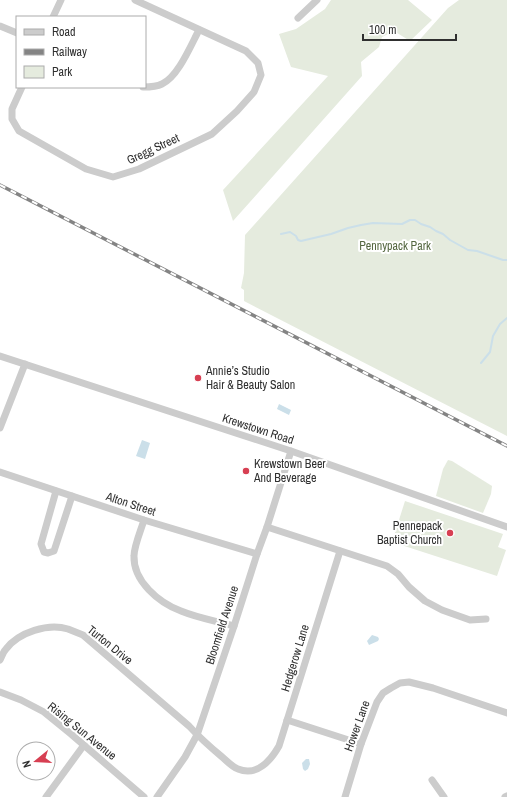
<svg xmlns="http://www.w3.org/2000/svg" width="507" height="797" font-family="'Archivo Narrow',sans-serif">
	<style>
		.green { fill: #e5ebde }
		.water { fill: #cbdfe9 }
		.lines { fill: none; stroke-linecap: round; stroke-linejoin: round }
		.stream { stroke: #cbdfe9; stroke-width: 2 }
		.street { stroke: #ccc; stroke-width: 7 }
		.rail-casing { stroke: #848484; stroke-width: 3.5 }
		.rail { stroke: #fff; stroke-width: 2; stroke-dasharray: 6; stroke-linecap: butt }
		.poi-dot { fill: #d73f52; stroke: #fff; stroke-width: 1.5 }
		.labels { text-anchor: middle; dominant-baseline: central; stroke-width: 4; stroke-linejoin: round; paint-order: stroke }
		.street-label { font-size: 12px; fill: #2f2f2f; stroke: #fff }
		.park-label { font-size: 12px; fill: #546740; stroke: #fff }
		.poi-label { font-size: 12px; fill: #2f2f2f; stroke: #fff; text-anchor: start }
	</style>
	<rect width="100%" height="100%" fill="#fff"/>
	<g class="green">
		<path d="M331,0H408L432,20L410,41L394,31L382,37L379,47L361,62L362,76L233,221L223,190L328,76L291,67L279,34L296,29L325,9Z"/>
		<path d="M459,0H507V436L244,301V290L241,288L244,273L245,235L448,8Z"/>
		<path d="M448,460L452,461L492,486L491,494L483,513L436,496L443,469Z"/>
		<path d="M405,501L503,534L498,547L506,550L497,576L392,542Z"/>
	</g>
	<g class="water">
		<path d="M279,404L291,410L289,415L277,409Z"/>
		<path d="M142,440L150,443L145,459L136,456Z"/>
		<path d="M372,635L378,637L379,639L378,641L369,645L367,641Z"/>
		<path d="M306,759H309L310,764L308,769L305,771L303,769L302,763Z"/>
	</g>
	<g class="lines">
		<g class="stream">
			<path d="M281,234L290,232L296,236L298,240L301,241L331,234L348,228L361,225L373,223L402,224L410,220H415L421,224L430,227L436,231L443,234L450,240L468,250L477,251L503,260H507"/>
			<path d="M481,363L490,352L493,336L500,324L507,318"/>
		</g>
		<g class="street">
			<path d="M53,17L61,0"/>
			<path d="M298,18L317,0"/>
			<path d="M0,26L17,33"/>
			<path d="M22,87L12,109V119L19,131L86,169L113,177L139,169L212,134L237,111L254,92L261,75L258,63L246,51L135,0"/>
			<path d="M143,87C150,87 156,87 162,84C178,77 191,45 199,30"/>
			<path d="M0,356L291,451L507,527"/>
			<path d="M0,428L25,364"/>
			<path d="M0,472L144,520L257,554"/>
			<path d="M56,491L41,544L44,552L48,553L54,551L72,496"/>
			<path d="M144,520C141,530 134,546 134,556C133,581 159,603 181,611C198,618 216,621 234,626"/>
			<path d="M267,527L387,566L398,574L409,587L425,601L442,610L470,620L486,619"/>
			<path d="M0,660C2,656 3,652 6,649C19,632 48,623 68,629C73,631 78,633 83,635L189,726C199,737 209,746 221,756C226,760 232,767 238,769C257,777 271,760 279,746L340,551"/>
			<path d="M0,692L21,700L44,712L71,734L144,797"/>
			<path d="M287,720L361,744"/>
			<path d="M432,780L444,797"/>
			<path d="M46,797L84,745"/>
			<path d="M157,797L185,757L197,735L234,626L257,554L267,527L291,451"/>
			<path d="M345,797L361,744L377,702L383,693L391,688L400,683L409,682L433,688L507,713"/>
			<path d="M505,797L507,796"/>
		</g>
		<defs>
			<path id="rail" d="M0,185L507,446"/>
		</defs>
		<use href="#rail" class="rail-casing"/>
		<use href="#rail" class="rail"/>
	</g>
	<g class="poi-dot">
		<circle cx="198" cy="378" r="4"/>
		<circle cx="246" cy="471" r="4"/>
		<circle cx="450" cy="533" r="4"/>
	</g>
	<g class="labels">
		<g class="street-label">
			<text transform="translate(153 149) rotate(-25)">Gregg Street</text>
			<text transform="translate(258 429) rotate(18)">Krewstown Road</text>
			<text transform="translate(131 504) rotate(18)">Alton Street</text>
			<text transform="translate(222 625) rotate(-72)">Bloomfield Avenue</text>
			<text transform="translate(110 645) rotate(39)">Turton Drive</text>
			<text transform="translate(295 658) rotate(-73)">Hedgerow Lane</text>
			<text transform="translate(357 726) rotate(-70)">Hower Lane</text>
			<text transform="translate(82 731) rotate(39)">Rising Sun Avenue</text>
		</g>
		<g class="park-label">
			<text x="395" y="246">Pennypack Park</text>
		</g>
		<g class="poi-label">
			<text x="206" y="371">Annie’s Studio<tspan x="206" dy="14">Hair &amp; Beauty Salon</tspan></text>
			<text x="254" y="464">Krewstown Beer<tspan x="254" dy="14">And Beverage</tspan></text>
			<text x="442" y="526" text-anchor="end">Pennepack<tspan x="442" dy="14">Baptist Church</tspan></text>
		</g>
	</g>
	<rect x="16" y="16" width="130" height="72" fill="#ffffff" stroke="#acacac"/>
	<rect x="24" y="29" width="20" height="6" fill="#cccccc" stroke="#acacac"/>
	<text x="52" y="36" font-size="12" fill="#2f2f2f">Road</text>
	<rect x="24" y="49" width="20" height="6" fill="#848484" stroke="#acacac"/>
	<text x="52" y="56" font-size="12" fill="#2f2f2f">Railway</text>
	<rect x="24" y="66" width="20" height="12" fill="#e5ebde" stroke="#acacac"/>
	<text x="52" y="76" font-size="12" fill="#2f2f2f">Park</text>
	<g transform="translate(36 761) rotate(252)"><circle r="19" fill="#ffffff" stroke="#acacac"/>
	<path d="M0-3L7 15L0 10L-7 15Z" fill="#d73f52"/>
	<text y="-6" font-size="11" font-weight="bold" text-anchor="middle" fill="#2f2f2f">N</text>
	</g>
	<path d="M363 34v6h93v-6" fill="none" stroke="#2f2f2f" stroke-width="2"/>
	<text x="369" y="34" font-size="12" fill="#2f2f2f" stroke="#ffffff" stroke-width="3" paint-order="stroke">100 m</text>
</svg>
